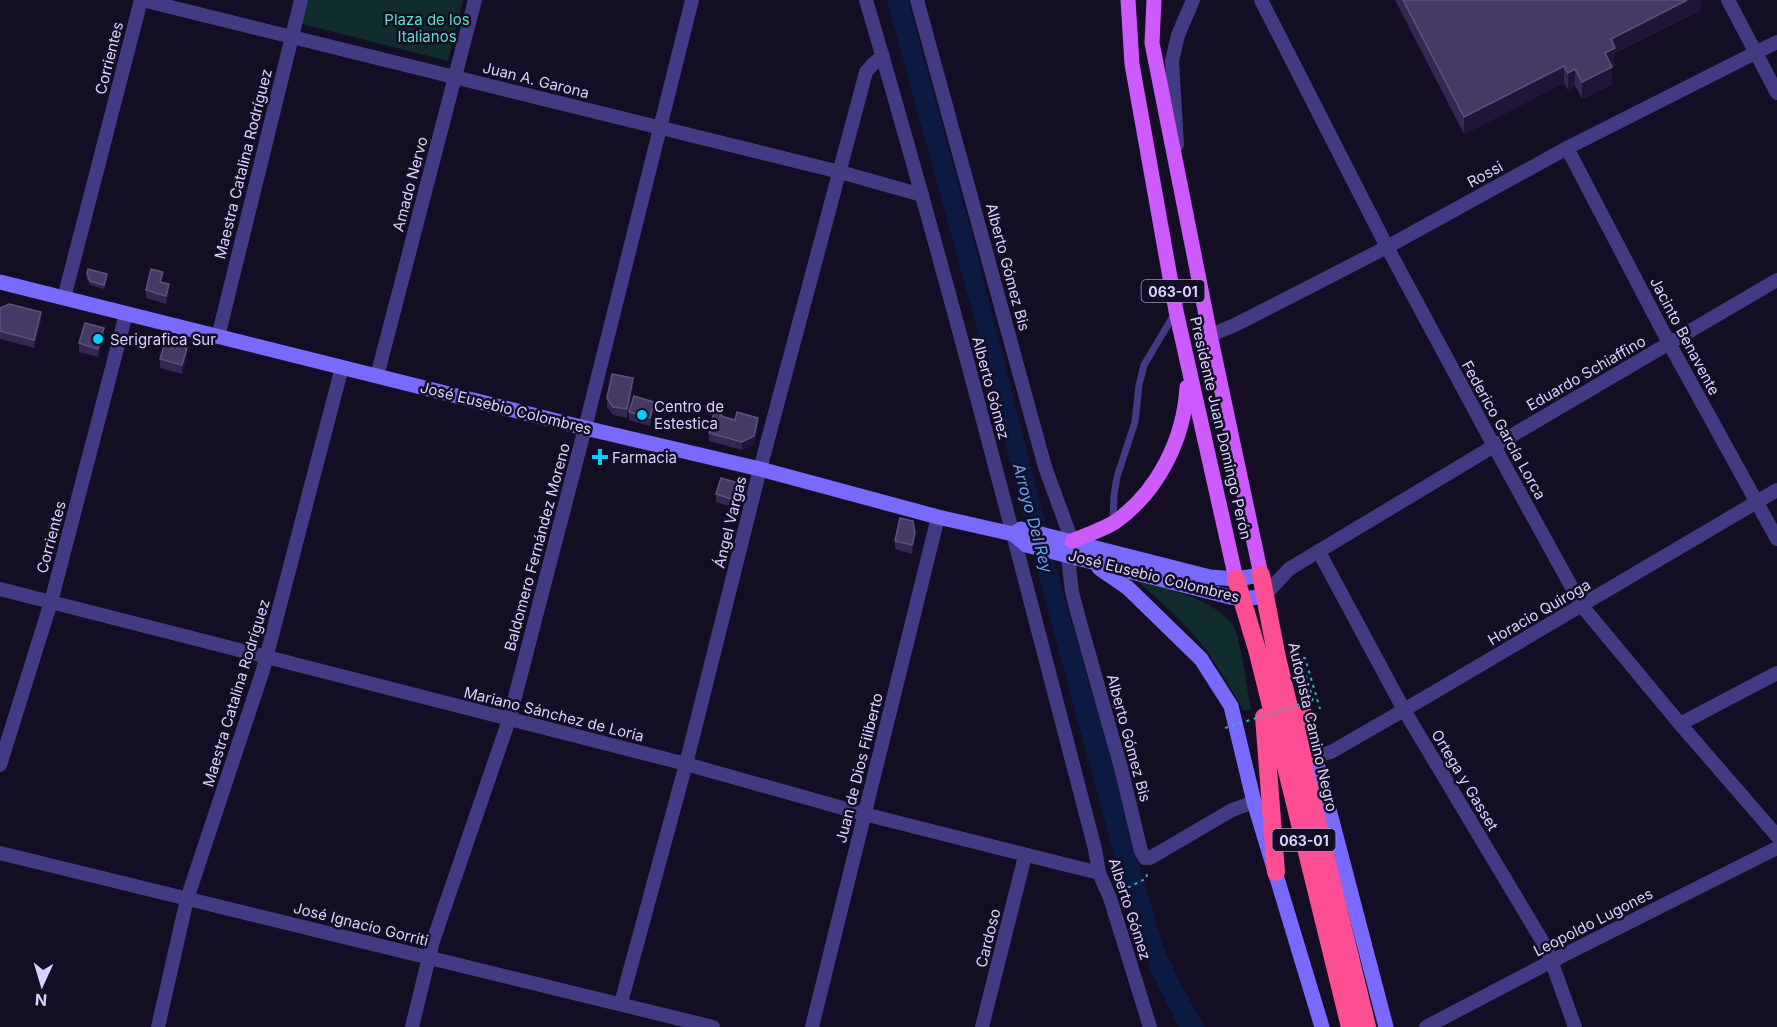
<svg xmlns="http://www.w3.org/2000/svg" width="1777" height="1027" font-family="Inter,sans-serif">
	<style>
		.green { fill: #112c2d }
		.water { fill: #0a1a41 }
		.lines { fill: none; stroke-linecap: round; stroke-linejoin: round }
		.path { stroke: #30b1b4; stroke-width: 2; stroke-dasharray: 3 4.5; stroke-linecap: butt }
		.lane { stroke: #423a82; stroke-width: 7 }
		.street { stroke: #423a82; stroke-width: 14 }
		.secondary { stroke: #796afd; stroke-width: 15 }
		.primary { stroke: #cd5afd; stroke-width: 15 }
		.highway { stroke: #fd4e94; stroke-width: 18 }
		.path-bridge { stroke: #30b1b4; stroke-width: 2; stroke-dasharray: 3 4.5; stroke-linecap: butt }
		.wall { fill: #332851 }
		.shaded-wall { fill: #1f1637 }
		.building { fill: #453a64; stroke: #5c527c; stroke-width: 1.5 }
		.poi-dot { fill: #03cdf9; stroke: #140e24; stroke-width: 2 }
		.labels { text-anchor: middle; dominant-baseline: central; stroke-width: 5; stroke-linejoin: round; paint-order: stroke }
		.shield { fill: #140e24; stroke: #9f96bd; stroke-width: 1.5 }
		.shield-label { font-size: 14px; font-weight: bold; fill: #dad1fe }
		.park-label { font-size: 15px; fill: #5edec8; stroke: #140e24 }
		.street-label { font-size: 15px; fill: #dad1fe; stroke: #140e24 }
		.poi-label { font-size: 15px; fill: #dad1fe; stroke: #140e24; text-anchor: start }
		.water-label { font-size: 16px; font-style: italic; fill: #61a8fd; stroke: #140e24 }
	</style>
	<rect width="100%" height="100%" fill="#140e24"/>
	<g class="green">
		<path d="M308,0H463L448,61L302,24Z"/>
		<path d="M1135,579C1166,589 1215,598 1234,627C1240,637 1248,694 1251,710H1243C1228,684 1213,656 1192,633C1175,613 1155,597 1135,579Z"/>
	</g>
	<path class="water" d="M887,0H908L972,234L1062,590L1100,718L1138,861L1164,948L1181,985L1205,1027H1179L1152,974L1126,899L1034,559L974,318Z"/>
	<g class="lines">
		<g class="path">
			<path d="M1313,700L1301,659L1305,658L1320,709"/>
			<path d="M1121,891L1147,878L1146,870"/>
		</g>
		<path class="lane" d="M1113,521L1114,495L1117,477L1135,422L1139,385L1144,365L1175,313"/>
		<g class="street">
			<path d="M142,0L840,172L922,195"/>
			<path d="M866,0C949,281 1021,566 1095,849L1099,873L1110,898L1150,1027"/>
			<path d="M917,0L1045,467L1072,541"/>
			<path d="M1261,0L1387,247L1494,446L1582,606L1680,724L1777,836"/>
			<path d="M1728,0L1777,93"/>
			<path d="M1177,145L1172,61L1178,35L1193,0"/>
			<path d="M1567,148L1669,343L1777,539"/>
			<path d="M64,298L141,0"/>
			<path d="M1210,335L1235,325L1387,247L1567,148L1777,42"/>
			<path d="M218,337L301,0"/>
			<path d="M377,376L475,0"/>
			<path d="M1319,552L1404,710L1547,949L1575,1027"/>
			<path d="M1068,556L1072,592L1078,615L1121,768L1141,851L1145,858H1150L1232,810L1254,802"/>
			<path d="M0,589L686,764L864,814L1099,873"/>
			<path d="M1265,595L1289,569L1494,446L1777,280"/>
			<path d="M1680,724L1777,673"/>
			<path d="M1315,756L1331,752L1404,710L1777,490"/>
			<path d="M0,765L51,602L126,314"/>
			<path d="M0,853L713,1027"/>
			<path d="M621,1003L686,764L760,469L866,72L873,64L883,56"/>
			<path d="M158,1027L187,899L263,670L342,367"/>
			<path d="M412,1027L433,941L509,720L585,428L692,0"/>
			<path d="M812,1027L938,517"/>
			<path d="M982,1027L1025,856"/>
			<path d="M1426,1027L1552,961L1777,848"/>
		</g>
		<g class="secondary">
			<path d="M0,282L585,428L760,469L938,517L1013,534L1026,545L1230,597C1243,599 1252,599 1265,595"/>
			<path d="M1013,534L1021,529L1210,577L1236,579L1261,575"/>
			<path d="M1099,568L1128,588L1201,659L1231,706L1254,802L1322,1027"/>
			<path d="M1315,756L1386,1027"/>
		</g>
		<g class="primary">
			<path d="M1128,0L1132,64L1176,311L1236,579"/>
			<path d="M1154,0L1152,43L1210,335L1261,575"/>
			<path d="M1072,541C1086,535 1102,530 1115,522C1158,492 1184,439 1187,387"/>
		</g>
		<g class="highway">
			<path d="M1261,575L1277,658L1367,1027"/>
			<path d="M1236,579L1258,653L1350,1027"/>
			<path d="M1303,714L1315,756"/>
			<path d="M1264,717L1276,872"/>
		</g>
		<path class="path-bridge" d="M1225,728L1313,700"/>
	</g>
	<g class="wall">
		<path d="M1395,0H1701V10L1615,53V65L1612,67V84L1582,99L1575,86L1568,90L1564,83L1464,134Z"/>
		<path d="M87,274L107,279L104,289L90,285L87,279Z"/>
		<path d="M163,281L162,283L169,293L166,304L146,298V290Z"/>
		<path d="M0,308L41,321L34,348L0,339Z"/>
		<path d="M104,337L98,357L79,352V343Z"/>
		<path d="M187,357L182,374L160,368V359Z"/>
		<path d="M633,387L627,418L613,415L607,407V398Z"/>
		<path d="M654,410L650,426L629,420V412Z"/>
		<path d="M724,414L723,417L758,426L754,445L742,450L709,441V433Z"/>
		<path d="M716,494L738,497L735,508L716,502Z"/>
		<path d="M895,541L915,542L912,554L895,549Z"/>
	</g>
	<g class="shaded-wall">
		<path d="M1687,0H1701V10L1615,53V65L1605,70V53L1611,39Z"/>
		<path d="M1564,66V83L1464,134V117Z"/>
		<path d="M1612,67V84L1582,99V82Z"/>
		<path d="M1575,69V86L1568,90V73Z"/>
		<path d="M169,284V293L166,304V296Z"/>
		<path d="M41,312V321L34,348V340Z"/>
		<path d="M104,328V337L98,357V349Z"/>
		<path d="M187,348V357L182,374V365Z"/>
		<path d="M633,378V387L627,418V409Z"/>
		<path d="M654,402V410L650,426V418Z"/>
		<path d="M758,418V426L754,445L742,450V442Z"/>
		<path d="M738,489V497L735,508V500Z"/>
		<path d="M915,533V542L912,554V545Z"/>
	</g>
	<g class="building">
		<path d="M1403,0H1687L1611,39L1615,48L1605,53L1612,67L1582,82L1575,69L1568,73L1564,66L1464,117Z"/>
		<path d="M88,269L107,274L104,285L90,281L87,274Z"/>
		<path d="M151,269L163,272L160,282L169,284L166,296L146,290Z"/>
		<path d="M9,304L41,312L34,340L0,331V308Z"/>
		<path d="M85,323L104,328L98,349L79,343Z"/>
		<path d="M165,342L187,348L182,365L160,359Z"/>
		<path d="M612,374L633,378L627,409L613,407L607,398Z"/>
		<path d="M634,396L654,402L650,418L629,412Z"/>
		<path d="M716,403L724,405L721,416L735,420L737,412L758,418L754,436L742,442L709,433Z"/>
		<path d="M721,478L735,482L738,489L735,500L716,494Z"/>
		<path d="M900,518L913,521L915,533L912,545L895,541Z"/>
	</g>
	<g class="poi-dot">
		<circle cx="98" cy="339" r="6"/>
		<circle cx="642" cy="415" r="6"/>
		<path d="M597 448h6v6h6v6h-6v6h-6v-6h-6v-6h6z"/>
	</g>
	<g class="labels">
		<g class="shield">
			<rect x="1141.5" y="280" width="63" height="22" rx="4.5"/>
			<rect x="1272.5" y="829" width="63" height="22" rx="4.5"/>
		</g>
		<g class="shield-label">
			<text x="1173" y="291">063-01</text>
			<text x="1304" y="840">063-01</text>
		</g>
		<g class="park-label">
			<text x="427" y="19">Plaza de los<tspan x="427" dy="17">Italianos</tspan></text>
		</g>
		<g class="street-label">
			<text transform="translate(109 58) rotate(-76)">Corrientes</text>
			<text transform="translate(536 80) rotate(14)">Juan A. Garona</text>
			<text transform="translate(243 164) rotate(-76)">Maestra Catalina Rodríguez</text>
			<text transform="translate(1485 174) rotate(-29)">Rossi</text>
			<text transform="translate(410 184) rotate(-75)">Amado Nervo</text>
			<text transform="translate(1008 267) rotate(75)">Alberto Gómez Bis</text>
			<text transform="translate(1685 336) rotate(62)">Jacinto Benavente</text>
			<text transform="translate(1586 373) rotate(-30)">Eduardo Schiaffino</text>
			<text transform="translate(991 388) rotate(75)">Alberto Gómez</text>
			<text transform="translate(506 408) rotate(14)">José Eusebio Colombres</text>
			<text transform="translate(1221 428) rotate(77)">Presidente Juan Domingo Perón</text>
			<text transform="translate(1504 430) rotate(61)">Federico García Lorca</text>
			<text transform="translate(730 522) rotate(-76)">Ángel Vargas</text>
			<text transform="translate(51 537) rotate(-75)">Corrientes</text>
			<text transform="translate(537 547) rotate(-75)">Baldomero Fernández Moreno</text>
			<text transform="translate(1154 576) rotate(14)">José Eusebio Colombres</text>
			<text transform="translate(1539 612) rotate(-30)">Horacio Quiroga</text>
			<text transform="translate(236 693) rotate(-73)">Maestra Catalina Rodríguez</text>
			<text transform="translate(554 714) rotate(14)">Mariano Sánchez de Loria</text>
			<text transform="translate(1313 727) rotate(77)">Autopista Camino Negro</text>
			<text transform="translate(1129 738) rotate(75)">Alberto Gómez Bis</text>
			<text transform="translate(859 768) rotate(-76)">Juan de Dios Filiberto</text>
			<text transform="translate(1465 780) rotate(59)">Ortega y Gasset</text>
			<text transform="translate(1130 909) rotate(72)">Alberto Gómez</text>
			<text transform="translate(1593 922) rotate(-27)">Leopoldo Lugones</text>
			<text transform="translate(361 924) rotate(14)">José Ignacio Gorriti</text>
			<text transform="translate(988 938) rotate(-76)">Cardoso</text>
		</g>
		<g class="poi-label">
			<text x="110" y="339">Serigrafica Sur</text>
			<text x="654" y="406">Centro de<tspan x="654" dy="17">Estestica</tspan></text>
			<text x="612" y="457">Farmacia</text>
		</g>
		<g class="water-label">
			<text transform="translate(1033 518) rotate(75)">Arroyo Del Rey</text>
		</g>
	</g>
	<g transform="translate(42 985) rotate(184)" stroke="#140e24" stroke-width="4.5" paint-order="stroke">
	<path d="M0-4.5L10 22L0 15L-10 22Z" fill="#dad1fe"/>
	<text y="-9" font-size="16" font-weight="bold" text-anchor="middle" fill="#dad1fe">N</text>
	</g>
</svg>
